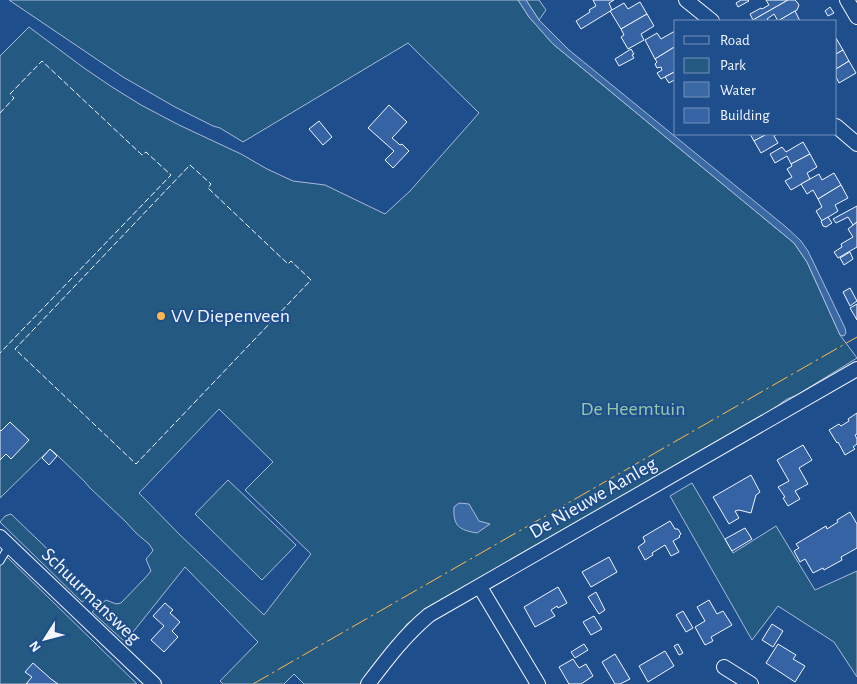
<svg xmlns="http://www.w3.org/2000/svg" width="857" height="684" font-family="'Alegreya Sans',sans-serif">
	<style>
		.green { fill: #245a82; stroke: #a8bbd7; fill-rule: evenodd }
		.water { fill: #3b69a3; stroke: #a8bbd7 }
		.building { fill: #3563a3; stroke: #f2f6ff }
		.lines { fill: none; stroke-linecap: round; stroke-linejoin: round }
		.lane-casing { stroke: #f2f6ff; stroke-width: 9 }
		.street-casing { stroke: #f2f6ff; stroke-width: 16 }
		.lane { stroke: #1f4e8c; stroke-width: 7 }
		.street { stroke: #1f4e8c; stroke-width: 14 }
		.fence { stroke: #f2f6ff; stroke-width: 1; stroke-dasharray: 6 2.5; stroke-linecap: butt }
		.power { stroke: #ffb74d; stroke-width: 1; stroke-dasharray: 18 4 2.5 4; stroke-linecap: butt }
		.poi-dot { fill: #ffb74d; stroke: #1f4e8c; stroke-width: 2 }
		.labels { text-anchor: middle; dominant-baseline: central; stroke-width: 4; stroke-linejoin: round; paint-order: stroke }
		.poi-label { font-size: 20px; fill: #f2f6ff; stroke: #1f4e8c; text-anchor: start }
		.park-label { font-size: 20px; fill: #97c8a6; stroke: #1f4e8c }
		.street-label { font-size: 20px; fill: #f2f6ff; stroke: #1f4e8c }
	</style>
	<rect width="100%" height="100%" fill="#1f4e8c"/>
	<g class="green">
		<path d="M9,0H518L529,17L553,44L794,243L807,262L840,335L857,358L797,395L787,399L773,409L480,578L426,610L407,624L362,684H304L294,674L284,684H223L220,681L258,642L185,567L125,642L92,612L106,600L116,604L121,603L145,578L151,571L146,559L152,552L153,550L149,544L136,533L125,521L90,488L84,481L55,453L50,449L0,498V56L29,27L84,68L112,87L141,105L179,125L241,154L267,169L293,181L325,185L385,214L410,191L479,113L408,43L243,142L220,128L213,126L175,107L123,77ZM219,409L273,462L245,490L311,554L264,615L180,535L139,493Z"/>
		<path d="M526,0H539L546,10L539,20Z"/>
		<path d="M228,480L296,545L262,580L195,514Z"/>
		<path d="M692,483L733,553L776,526L815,590L857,571V677L834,642L778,606L752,640L670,496Z"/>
		<path d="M11,514L86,586L91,593L88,598L82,602L0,522L5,516Z"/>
		<path d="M6,556L137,684H0V566Z"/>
	</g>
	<g class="water">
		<path d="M518,0H526L539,20L569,50L786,227L801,241L808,251L845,328L846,333L844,336L840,335L807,262L794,243L553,44L529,17Z"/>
		<path d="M459,503L469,504L479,521L490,524L477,533C459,530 453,526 454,507Z"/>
	</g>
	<g class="building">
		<path d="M593,0H614L609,3L612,10L581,29L576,21L590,12L589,10L596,6Z"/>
		<path d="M741,0H748L749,1L738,7L736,3Z"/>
		<path d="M766,0H788L753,20L750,14L761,8L762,9L769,5Z"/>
		<path d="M788,0H795L797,2L799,5L797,10L778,21L774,14L767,19L768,20L766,21H754L753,20Z"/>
		<path d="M640,2L647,14L621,29L610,11L624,3L628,9Z"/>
		<path d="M830,7L834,13L828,16L825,11Z"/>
		<path d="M795,11L800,21H778Z"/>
		<path d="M647,14L654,26L641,34L644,40L628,49L621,37L624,35L621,29Z"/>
		<path d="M675,31L676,33V46L655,59L645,40L657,33L661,39Z"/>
		<path d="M836,38L843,50L836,54Z"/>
		<path d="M676,46V71L661,79L657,73L662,70L661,67L657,68L655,64L657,62L655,59Z"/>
		<path d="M631,49L634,54L632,55L634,58L619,66L615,59Z"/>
		<path d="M843,50L849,61L836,69V54Z"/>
		<path d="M849,61L856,73L839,83L836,77V69Z"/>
		<path d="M676,71V79L669,83L665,77Z"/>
		<path d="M389,105L407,122L392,138L400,145L402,144L409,151L393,168L385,160L394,151L368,128Z"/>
		<path d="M319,121L332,137L323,145L309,129Z"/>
		<path d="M750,134H767L754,141Z"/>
		<path d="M767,134H777L774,136L778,143L761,153L754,141Z"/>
		<path d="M803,142L810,154L791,164L787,156L775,163L770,154L782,147L786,152Z"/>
		<path d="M810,154L817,167L807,173L810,179L791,190L785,181L792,177L787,169L792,166L791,164Z"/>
		<path d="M834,173L841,185L818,199L813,190L807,194L801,184L819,174L822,180Z"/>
		<path d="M841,185L848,198L835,205L838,211L822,221L816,211L822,207L818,199Z"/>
		<path d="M857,206V222L853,225L848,217L836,223L833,219Z"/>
		<path d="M828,217L832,223L826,227L823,226L821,221Z"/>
		<path d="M857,222V247L838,258L834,252L842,247L841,244L853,237L848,229Z"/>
		<path d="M850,252L853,259L844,265L840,258Z"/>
		<path d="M850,288L857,301L850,306L843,292Z"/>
		<path d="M857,304V320L850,308Z"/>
		<path d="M857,413V434L855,435L857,439V444L853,447L855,449L845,455L838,442L837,443L829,430L839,424L841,426L849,421L848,419Z"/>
		<path d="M10,422L29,440L11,459L6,454L0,460V430L1,431Z"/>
		<path d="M803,445L812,460L799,468L808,484L795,491L800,499L788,506L783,498L785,497L778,487L789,481L777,460Z"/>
		<path d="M50,449L57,456L49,465L42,458Z"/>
		<path d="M751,475L760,492L756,495L751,513L739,510L735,511L739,518L729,524L713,497Z"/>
		<path d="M850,512L857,524V548L841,557L842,560L824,570L823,568L813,573L805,559L800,562L794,551L799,548L796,544L826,526L827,529L838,522L837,520Z"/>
		<path d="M670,521L675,529H678L681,534L679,536L680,537L673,541L679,552L671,556L665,545L652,553L653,555L645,560L638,547L645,542L643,537Z"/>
		<path d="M745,528L752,539L732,551L725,539Z"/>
		<path d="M609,557L617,572L591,587L582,572Z"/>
		<path d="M558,587L567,603L558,608L557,606L551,610L555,616L535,627L524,607Z"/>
		<path d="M596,592L605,610L599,614L588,597Z"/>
		<path d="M709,600L717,614L723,611L732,625L711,637L713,641L705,645L695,627L705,621L697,607Z"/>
		<path d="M165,603L173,610L170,613L180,622L172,631L178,637L164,652L151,640L164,626L153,616Z"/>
		<path d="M683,611L693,628L686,632L676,615Z"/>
		<path d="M594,616L602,629L591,635L583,622Z"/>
		<path d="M772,624L783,631L773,647L762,640Z"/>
		<path d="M584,644L588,650L575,658L571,652Z"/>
		<path d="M678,644L683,653L679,655L674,646Z"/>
		<path d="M778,644L796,655L793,659L805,666L795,682L766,663Z"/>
		<path d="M665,651L674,666L648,682L639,666Z"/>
		<path d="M615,654L630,679L620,684H615L602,662Z"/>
		<path d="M573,659L579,668L586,664L593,676L581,684H569L559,667Z"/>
		<path d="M33,663L51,679L58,684H26L32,677L25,672Z"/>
	</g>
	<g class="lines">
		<defs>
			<path id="lane" d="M0,561L9,546"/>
			<g id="street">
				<path d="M686,0L712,21"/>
				<path d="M847,0L857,17"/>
				<path d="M836,126L857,144"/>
				<path d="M0,537L154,684"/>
				<path d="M480,587L538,684"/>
				<path d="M724,667L751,684"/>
				<path d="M368,684C387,659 405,635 429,615L857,369"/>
			</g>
		</defs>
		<use href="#lane" class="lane-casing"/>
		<use href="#street" class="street-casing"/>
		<use href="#lane" class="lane"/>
		<use href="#street" class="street"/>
		<g class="fence">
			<path d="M0,113L14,98L10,94L42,61L142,155L146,152L171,175L0,353"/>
			<path d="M190,165L211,184L208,188L288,264L291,261L311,280L136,464L15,349Z"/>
		</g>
		<path class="power" d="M253,684L857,337"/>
	</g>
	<circle class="poi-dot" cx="161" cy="316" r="5"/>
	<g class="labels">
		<g class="poi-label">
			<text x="171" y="316">VV Diepenveen</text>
		</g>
		<g class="park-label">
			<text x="633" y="409">De Heemtuin</text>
		</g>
		<g class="street-label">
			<text transform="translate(593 498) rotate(-30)">De Nieuwe Aanleg</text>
			<text transform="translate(91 596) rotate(44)">Schuurmansweg</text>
		</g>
	</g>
	<rect x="674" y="20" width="162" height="115" fill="#1f4e8c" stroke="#7391ba"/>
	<rect x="684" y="36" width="25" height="8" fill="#1f4e8c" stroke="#7391ba"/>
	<text x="720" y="45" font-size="15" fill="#f2f6ff">Road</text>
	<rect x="684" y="58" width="25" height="15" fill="#245a82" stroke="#7391ba"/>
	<text x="720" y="70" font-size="15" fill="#f2f6ff">Park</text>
	<rect x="684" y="82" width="25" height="15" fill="#3b69a3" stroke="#7391ba"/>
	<text x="720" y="95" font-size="15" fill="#f2f6ff">Water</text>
	<rect x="684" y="108" width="25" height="15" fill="#3563a3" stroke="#7391ba"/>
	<text x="720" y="120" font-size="15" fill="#f2f6ff">Building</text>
	<g transform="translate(45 639) rotate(234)" stroke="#1f4e8c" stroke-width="4" paint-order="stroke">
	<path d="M0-4L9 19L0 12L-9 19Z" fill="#f2f6ff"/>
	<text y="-8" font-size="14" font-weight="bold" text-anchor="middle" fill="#f2f6ff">N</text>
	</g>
</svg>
